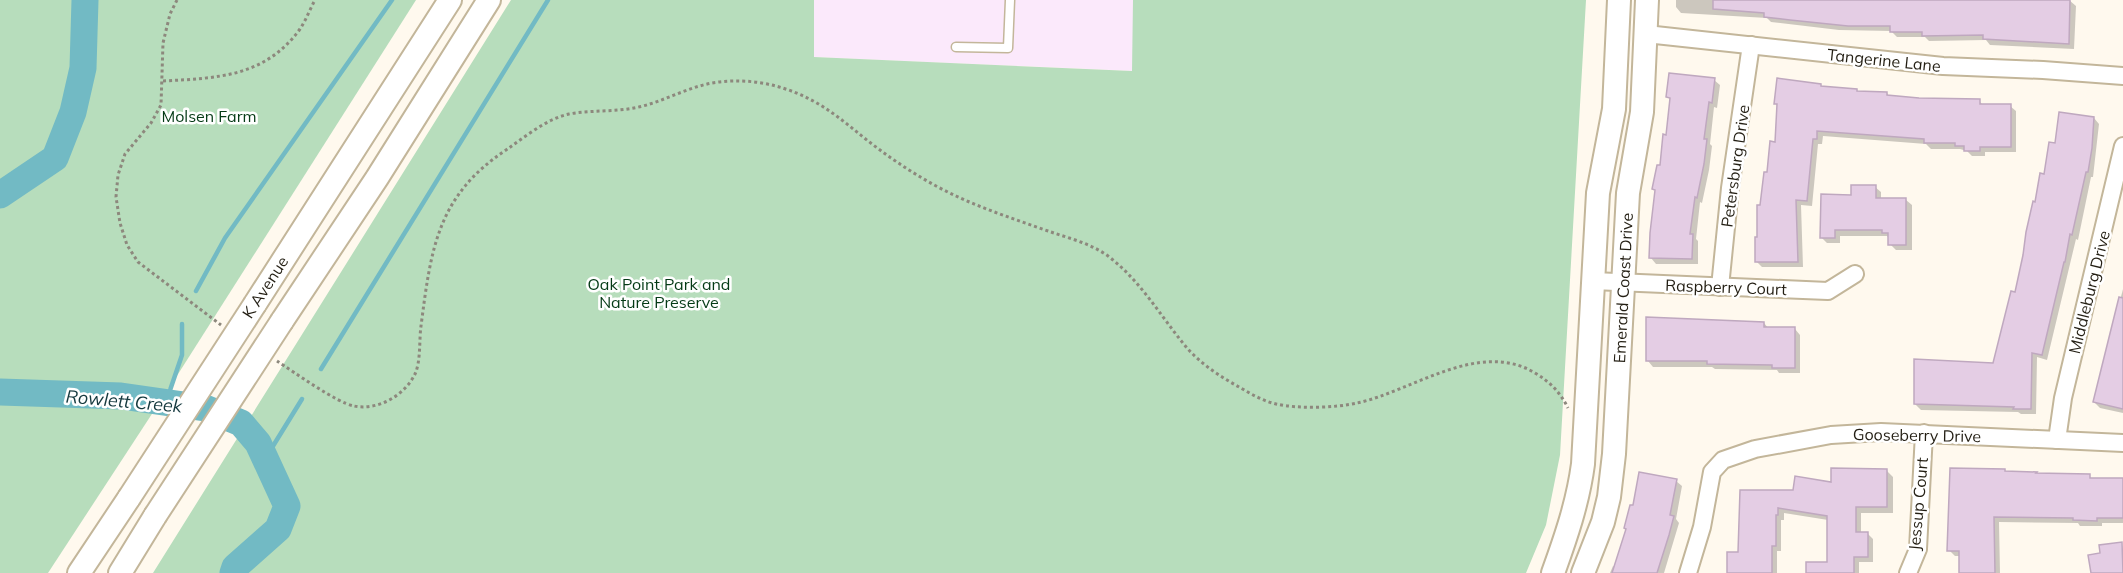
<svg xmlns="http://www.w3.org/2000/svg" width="2123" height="573" font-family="Mulish,sans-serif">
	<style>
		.industrial { fill: #fbe9fb }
		.green { fill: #b7ddbc }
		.shadow { fill: #0003 }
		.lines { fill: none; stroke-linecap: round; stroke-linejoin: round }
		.stream { stroke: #72bac4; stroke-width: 4.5 }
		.river { stroke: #72bac4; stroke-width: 27 }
		.building { fill: #e4cde4; stroke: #bfa8bf; stroke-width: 1.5 }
		.lane-casing { stroke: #c3b69a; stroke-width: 11 }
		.street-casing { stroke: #c3b69a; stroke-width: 20 }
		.secondary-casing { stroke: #c3b69a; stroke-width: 26 }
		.path { stroke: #8d887d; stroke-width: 3; stroke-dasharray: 3 3; stroke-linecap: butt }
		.lane { stroke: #fff; stroke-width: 8 }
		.street { stroke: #fff; stroke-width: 16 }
		.secondary { stroke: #fff; stroke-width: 22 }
		.secondary-bridge-casing { stroke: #c3b69a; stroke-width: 26; stroke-linecap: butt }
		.secondary-bridge { stroke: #fff; stroke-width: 22 }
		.labels { text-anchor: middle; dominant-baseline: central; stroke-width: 5; stroke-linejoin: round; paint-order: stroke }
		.street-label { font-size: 16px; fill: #231e13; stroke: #fff }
		.park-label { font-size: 16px; fill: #043a15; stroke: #fff }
		.water-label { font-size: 18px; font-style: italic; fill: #15393e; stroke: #fff }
	</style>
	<rect width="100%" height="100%" fill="#fff9ee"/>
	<path class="industrial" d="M814,0H1133V71L814,57Z"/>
	<g class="green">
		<path d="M0,0H416L180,371L48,573H0Z"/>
		<path d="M511,0H814V57L1132,71L1133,0H1586L1560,455L1546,525L1526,573H153Z"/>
	</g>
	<g class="shadow">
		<path d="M1676,0H2069L2076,6L2074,49L1990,45L1986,40L1929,41L1925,37H1897L1891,31L1839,30L1771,22L1767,18L1681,13L1676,7Z"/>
		<path d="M1714,80L1720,85L1717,108L1714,107L1710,144L1712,146L1709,170L1702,203L1700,202L1696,239L1698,241V264H1656L1651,258L1657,192L1654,189L1667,136L1671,100L1668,97Z"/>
		<path d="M1822,87L1858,92L1887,93L1890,97L1919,100L1979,101L1984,106H2010L2016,111V152H1985V156H1972L1967,151L1960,149H1931L1926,144L1823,136L1822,144H1818L1812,206L1801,205L1803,267H1762L1756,261L1761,206L1776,143L1778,106L1776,104Z"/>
		<path d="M2094,118L2099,124L2093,177H2091L2078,240L2076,239L2047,360L2037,357L2036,414H2021L2018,412L1921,410L1915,404L1994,365L2016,294L2036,203L2056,144Z"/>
		<path d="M1875,187L1881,192V200H1906L1912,205V250H1896L1890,244V239L1887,236H1840V243H1827L1821,237L1853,196Z"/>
		<path d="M2123,289V413L2100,408L2094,402Z"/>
		<path d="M1764,323L1769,329H1795L1800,335V373H1779L1777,370L1715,369L1712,367H1653L1648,361Z"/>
		<path d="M1887,471L1893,477V513H1861V533H1867L1873,539V562H1859V573H1808L1828,563V520L1784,513V520H1781V551H1777V573H1729L1739,553L1741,491H1794Z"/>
		<path d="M2006,472L2089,476L2093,480H2123V523H2102V526H2080L2078,523L1999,522L2000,573H1960V556H1955L1949,550Z"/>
		<path d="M1676,481L1682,486L1676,519L1679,523L1664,573H1610L1613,566L1615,567Z"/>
	</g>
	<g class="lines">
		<g class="stream">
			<path d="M196,291L225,238L392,0"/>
			<path d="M321,369L548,0"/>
			<path d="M166,402L182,355V324"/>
			<path d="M265,459L302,399"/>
		</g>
		<g class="river">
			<path d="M0,195L55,158L73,112L83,68L85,0"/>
			<path d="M0,392L121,396L205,408L241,423L258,443L287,506L278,529L235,567L233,573"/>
		</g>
	</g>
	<g class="building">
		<path d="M1713,0H2070L2069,44L1983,39V35L1922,36V32H1890V26H1848L1790,20L1764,17V13L1713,9Z"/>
		<path d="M1669,73L1715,78L1712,103L1709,102L1704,139H1707L1704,164L1697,198L1695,197L1690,234H1693L1692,259L1649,258L1650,233L1655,190L1652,189L1657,165H1660L1663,134L1666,135L1670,98L1666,97Z"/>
		<path d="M1777,78L1821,84V86L1857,89V91L1887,92V95L1919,98L1980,99V104H2011V147H1980V151H1964V146H1955V143H1924V139L1817,131V139H1813L1807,201L1796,200L1798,262H1755V237H1757V205H1760L1764,172H1767L1770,141L1775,142L1777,104H1774Z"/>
		<path d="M2059,112L2094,117L2092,148L2088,172H2086L2072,235L2070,234L2065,262H2064L2042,355L2032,353L2031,409H2013L2014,407L1914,404V359L1993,363L2011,291L2015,292L2023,255L2026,232L2033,201L2035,202L2040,173L2044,174L2049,142L2055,143Z"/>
		<path d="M1851,185H1876V198H1906V245H1888V233H1882V230H1835V238H1820L1821,194L1851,195Z"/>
		<path d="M2119,297L2123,298V409L2093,402Z"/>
		<path d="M1646,317L1764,322V327H1795V368H1772V365L1707,364V361H1646Z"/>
		<path d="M1831,468L1887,469V507H1856V532H1868V557H1854V573H1806V562H1827V516L1778,508V515H1776V546H1772V573H1727V552H1738L1740,490H1793L1795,476L1831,482Z"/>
		<path d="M1950,468L2005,469V471L2037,472L2036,473L2090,474V478H2123V518H2097V521L2073,520V518L1994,517L1995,573H1959V551H1947Z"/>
		<path d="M1639,472L1677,479L1670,515L1674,516L1669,535L1657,573H1612L1626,529L1624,528L1630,505H1633Z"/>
		<path d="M2122,542L2123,573H2091L2088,555L2100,553L2099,545Z"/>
	</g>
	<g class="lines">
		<defs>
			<path id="lane" d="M956,47L1008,48L1010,0"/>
			<g id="street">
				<path d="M1646,34L1943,66L2043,70L2123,76"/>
				<path d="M1593,281L1828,291L1855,274"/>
				<path d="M1720,287L1730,188L1751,45"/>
				<path d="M2057,440L2063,398L2123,146"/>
				<path d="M1688,573L1702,527L1712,472L1723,460L1755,449L1831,435L1881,432L2123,443"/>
				<path d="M1908,573L1918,549L1924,433"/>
			</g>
			<g id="secondary">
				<path d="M255,304L450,0"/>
				<path d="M282,321L377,178L489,0"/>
				<path d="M79,573L129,498"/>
				<path d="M120,573L155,516"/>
				<path d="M1553,573C1566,537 1578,502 1583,464L1598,193L1614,109L1619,0"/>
				<path d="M1583,573L1603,522L1609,497L1614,454L1628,193L1642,112L1647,0"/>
			</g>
		</defs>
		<use href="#lane" class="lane-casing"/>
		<use href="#street" class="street-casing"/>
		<use href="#secondary" class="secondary-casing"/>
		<g class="path">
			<path d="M177,0L170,14L163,43L161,105L151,123L125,154L118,175L116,197L120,223L127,245L138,262L221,325"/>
			<path d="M163,81C218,78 265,77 300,29C306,20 310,9 315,0"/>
			<path d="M277,361C294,372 337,403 354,406C378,411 405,395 415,374C421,361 419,340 421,326C431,249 437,196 506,150C525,137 546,119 569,114C591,110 613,112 634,108C661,103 685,88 712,83C753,76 794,87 828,110C846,122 862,137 880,150C903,167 930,184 956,196C986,210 1017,220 1048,231C1068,238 1090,243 1108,256C1141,281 1161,317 1187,348C1201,364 1221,377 1239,387C1251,394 1263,401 1276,404C1299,409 1335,408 1357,403C1413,391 1479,339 1535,373C1550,382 1560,392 1568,408"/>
		</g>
		<use href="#lane" class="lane"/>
		<use href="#street" class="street"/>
		<use href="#secondary" class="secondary"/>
		<defs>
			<g id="secondary-bridge">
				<path d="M129,498L255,304"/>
				<path d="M155,516L282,321"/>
			</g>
		</defs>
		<use href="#secondary-bridge" class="secondary-bridge-casing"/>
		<use href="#secondary-bridge" class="secondary-bridge"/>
	</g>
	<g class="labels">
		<g class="street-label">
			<text transform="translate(1884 60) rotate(6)">Tangerine Lane</text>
			<text transform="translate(1735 166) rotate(-82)">Petersburg Drive</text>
			<text transform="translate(265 287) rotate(-57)">K Avenue</text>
			<text transform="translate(1726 287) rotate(2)">Raspberry Court</text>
			<text transform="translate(1623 288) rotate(-87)">Emerald Coast Drive</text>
			<text transform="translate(2089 292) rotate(-76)">Middleburg Drive</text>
			<text transform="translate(1917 435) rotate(1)">Gooseberry Drive</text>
			<text transform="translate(1918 504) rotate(-85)">Jessup Court</text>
		</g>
		<g class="park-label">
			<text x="209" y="116">Molsen Farm</text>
			<text x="659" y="284">Oak Point Park and<tspan x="659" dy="18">Nature Preserve</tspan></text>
		</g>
		<g class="water-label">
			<text transform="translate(124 401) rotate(5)">Rowlett Creek</text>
		</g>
	</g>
</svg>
